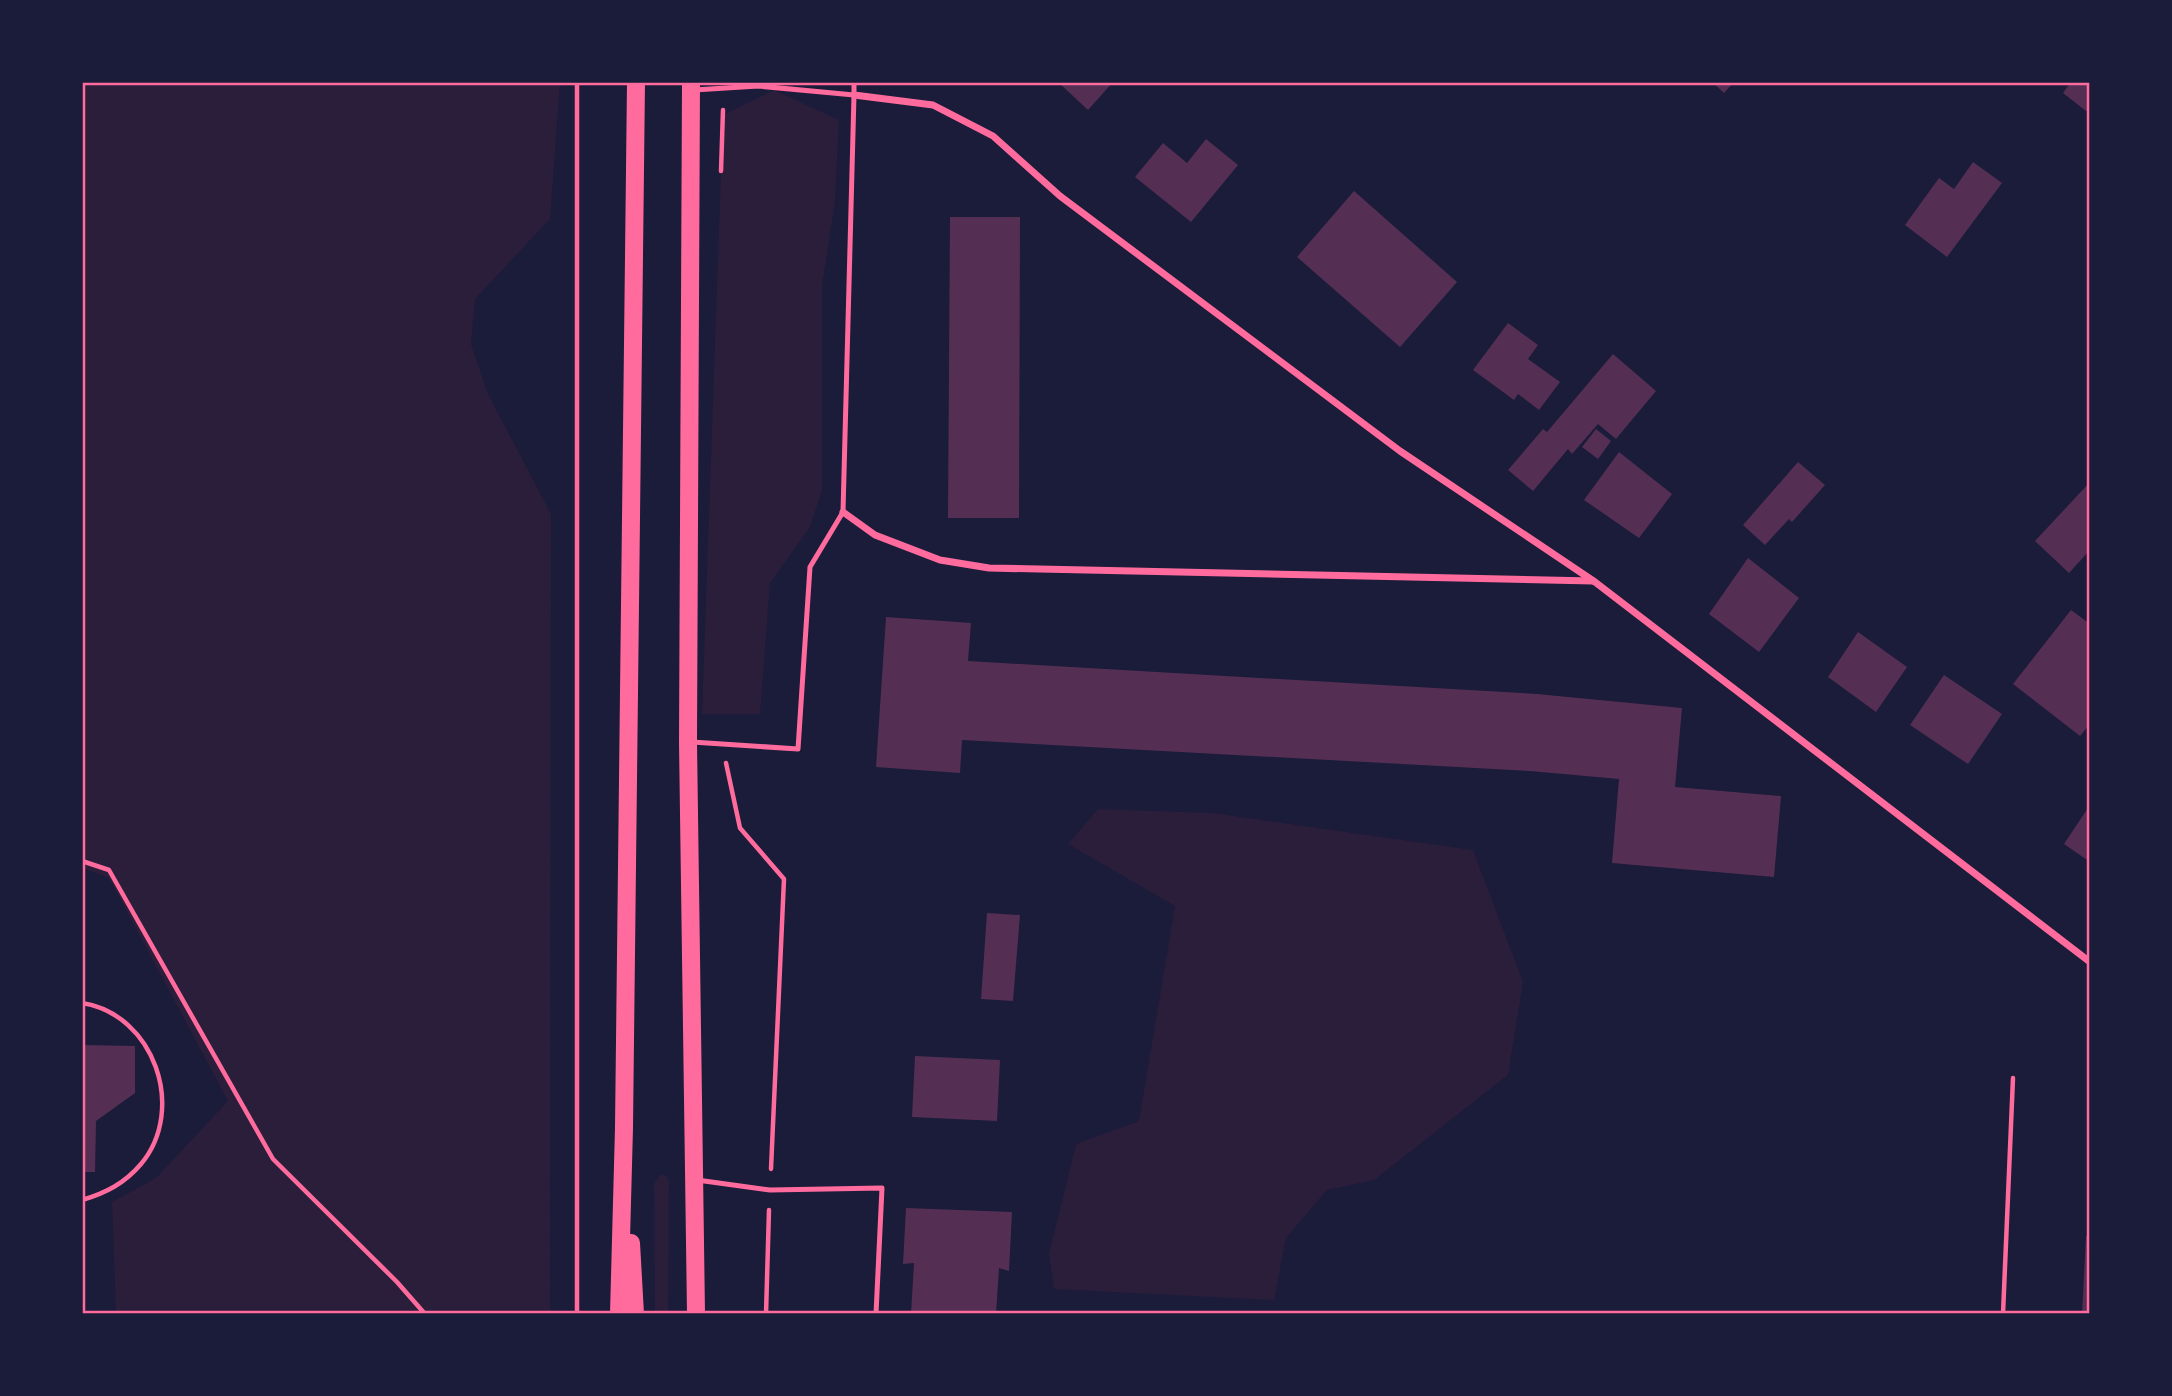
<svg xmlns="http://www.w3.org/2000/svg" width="2172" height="1396" font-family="'Libre Baskerville',serif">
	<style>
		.green { fill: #2a1e3b }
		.building { fill: #542f53 }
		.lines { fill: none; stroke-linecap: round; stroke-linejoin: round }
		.path { stroke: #ff6b9d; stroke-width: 4.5 }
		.service { stroke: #ff6b9d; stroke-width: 5 }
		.minor { stroke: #ff6b9d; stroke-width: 7 }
		.primary { stroke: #ff6b9d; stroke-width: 18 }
		.neatline { fill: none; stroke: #ff6b9d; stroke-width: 2.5 }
	</style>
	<rect width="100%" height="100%" fill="#1b1b3a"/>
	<g class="green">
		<path d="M82,82H560L550,219L475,299L471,344L488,394L551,514L550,1314H116L112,1202L156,1178L228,1101L109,878L82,868Z"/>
		<path d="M774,90L839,120L835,201L822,287V491L810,527L770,583L760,714H702L723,115Z"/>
		<path d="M1098,809L1212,813L1473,850L1523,982L1508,1075L1374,1180L1327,1190L1286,1238L1274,1300L1054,1289L1049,1254L1076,1144L1139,1121L1175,906L1068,844Z"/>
		<path d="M661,1174L666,1176L669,1181L668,1314H655L654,1184Z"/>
	</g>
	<g class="building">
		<path d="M1058,82H1113L1088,110Z"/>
		<path d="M1712,82H1734L1724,93Z"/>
		<path d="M2071,82H2090V106L2086,111L2063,93Z"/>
		<path d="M1206,139L1238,165L1191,222L1135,177L1163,143L1187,163Z"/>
		<path d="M1973,162L2002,183L1947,257L1905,225L1939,178L1954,189Z"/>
		<path d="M1354,191L1457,282L1400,347L1297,257Z"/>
		<path d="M950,217H1020L1019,518H948Z"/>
		<path d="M1508,323L1538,345L1528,359L1560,382L1539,410L1518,394L1514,400L1473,370Z"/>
		<path d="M1613,354L1656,391L1616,439L1598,424L1572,454L1568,449L1533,491L1508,470L1543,429L1547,432Z"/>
		<path d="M1596,429L1611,441L1598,459L1582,447Z"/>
		<path d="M1619,452L1672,494L1639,538L1584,500Z"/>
		<path d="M1798,462L1825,485L1792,522L1789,519L1765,545L1743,525Z"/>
		<path d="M2090,482V550L2069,573L2035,541Z"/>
		<path d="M1748,558L1799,598L1759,652L1709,614Z"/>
		<path d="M2071,610L2090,624V724L2080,736L2013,684Z"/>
		<path d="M886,617L971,623L968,661L1537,694L1682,708L1675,787L1781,796L1774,877L1612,863L1619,779L1530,771L962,740L960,773L876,767Z"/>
		<path d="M1858,632L1907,667L1876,712L1828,677Z"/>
		<path d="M1944,675L2002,714L1968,764L1910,725Z"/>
		<path d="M2090,805V862L2064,844Z"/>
		<path d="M987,913L1020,915L1013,1001L981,999Z"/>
		<path d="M82,1045L135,1046V1093L96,1121L95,1172H82Z"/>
		<path d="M915,1056L1000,1060L997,1121L912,1117Z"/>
		<path d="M906,1208L1012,1212L1009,1271L999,1268L996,1314H911L914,1263L903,1264Z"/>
		<path d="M2086,1236L2090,1237V1314H2082Z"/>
	</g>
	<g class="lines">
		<g class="path">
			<path d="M721,171L723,110"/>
			<path d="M726,763L740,828L784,879L771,1169"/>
			<path d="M82,861L109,870L273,1159L397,1282L425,1314"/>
			<path d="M82,1003C154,1014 187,1109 141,1164C125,1183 106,1193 82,1200"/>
			<path d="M577,1314V82"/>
			<path d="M766,1314L769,1210"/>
			<path d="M2003,1314L2013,1078"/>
		</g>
		<g class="service">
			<path d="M854,82V95"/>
			<path d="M692,742L798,749L810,567L843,512L854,95L758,86L694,90"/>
			<path d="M697,1180L770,1190L882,1188L876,1314"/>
		</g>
		<g class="minor">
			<path d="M854,95L933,105L993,136L1060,196L1400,451L1595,582L2090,962"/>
			<path d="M843,512L875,535L940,560L989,568L1593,581"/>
		</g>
		<g class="primary">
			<path d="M691,82L688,742L696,1314"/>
			<path d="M631,1243L635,1314"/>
			<path d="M619,1314L624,1128L636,82"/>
		</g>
	</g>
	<rect width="2172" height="1396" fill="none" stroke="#1b1b3a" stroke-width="168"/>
	<rect x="84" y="84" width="2004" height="1228" class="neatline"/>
</svg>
